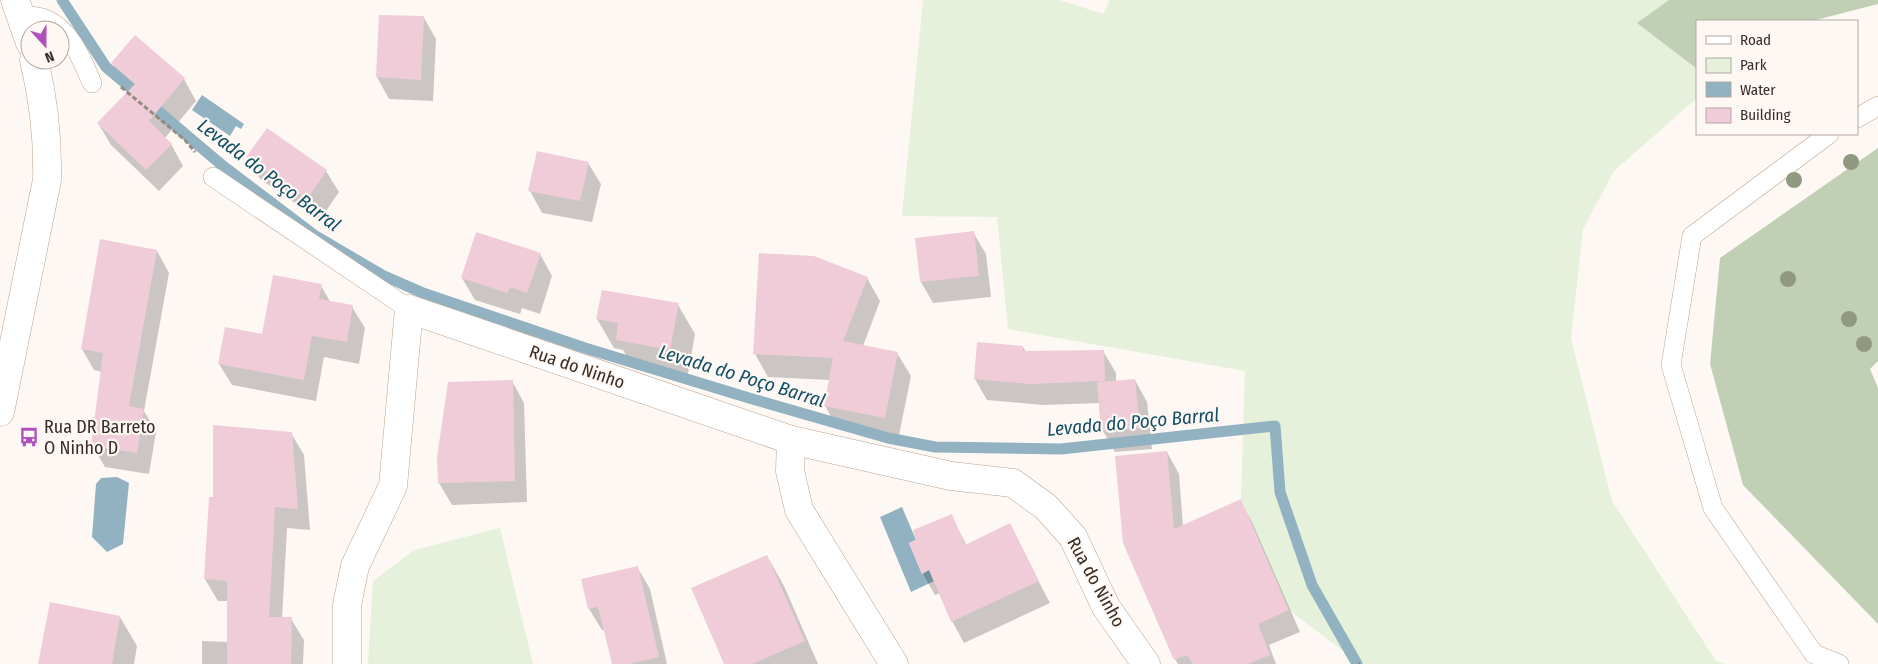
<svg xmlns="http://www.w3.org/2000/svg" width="1878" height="664" font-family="'Fira Sans Condensed',sans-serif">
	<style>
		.green { fill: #e5f1db }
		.forest { fill: #c1d0b4 }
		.water { fill: #92b2c1 }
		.shadow { fill: #0003 }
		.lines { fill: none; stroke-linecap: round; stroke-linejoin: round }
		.stream { stroke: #92b2c1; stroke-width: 11 }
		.building { fill: #f0ccd9 }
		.service-casing { stroke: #bea38d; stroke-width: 20 }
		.minor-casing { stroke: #bea38d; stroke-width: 29 }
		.tertiary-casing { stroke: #bea38d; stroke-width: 29 }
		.path { stroke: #938b84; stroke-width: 3; stroke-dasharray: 5 2.5; stroke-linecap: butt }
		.service { stroke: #fff; stroke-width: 19 }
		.minor { stroke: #fff; stroke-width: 28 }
		.tertiary { stroke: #fff; stroke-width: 28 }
		.tree { fill: #919980 }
		.labels { text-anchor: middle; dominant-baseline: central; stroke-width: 4.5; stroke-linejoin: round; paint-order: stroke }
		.street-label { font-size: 18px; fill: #392e25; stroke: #fef8f4 }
		.poi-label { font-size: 18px; fill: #392e25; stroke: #fef8f4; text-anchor: start }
		.water-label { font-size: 19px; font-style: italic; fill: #104e65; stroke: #fef8f4 }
	</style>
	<rect width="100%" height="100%" fill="#fef8f4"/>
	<g class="green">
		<path d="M923,0H1060L1103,14L1110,0H1669L1638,23L1697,69V98L1614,171L1583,229L1571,339L1612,501L1716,661L1725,664H1360L1289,610L1241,499L1245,371L1008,329L997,217L902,216Z"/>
		<path d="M500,528L533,664H368L373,581L414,550Z"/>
	</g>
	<g class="forest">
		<path d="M1669,0H1878V4L1812,21H1697V69L1637,23Z"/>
		<path d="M1878,148V361L1870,369L1878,388V624L1743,485L1710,364L1720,258Z"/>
	</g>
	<g class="water">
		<path d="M202,95L244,124L241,129L236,126L230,136L192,110Z"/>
		<path d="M117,477L129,483L123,544L107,552L92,537L96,484L101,478Z"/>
		<path d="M902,507L916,540L909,543L922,574L929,570L934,581L911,592L880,517Z"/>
	</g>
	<g class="shadow">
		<path d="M424,18L436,39L433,101L389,99L377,77Z"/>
		<path d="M112,63L184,79L196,101L165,138L171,144L183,166L159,191L111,145L98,123L131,90L125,85Z"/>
		<path d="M248,157L326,171L339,192L320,220L260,179Z"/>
		<path d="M588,163L601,184L592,222L542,213L530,191Z"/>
		<path d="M973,232L986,254L991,297L933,303L921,282Z"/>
		<path d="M157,251L169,273L144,411L156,432L149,474L105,467L92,445L102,372L94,370L82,349Z"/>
		<path d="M540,254L552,276L540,314L522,308L520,314L475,300L462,278Z"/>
		<path d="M760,254L867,278L880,301L863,346L897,353L911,376L898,440L838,429L825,406L830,380L768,377L755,354Z"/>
		<path d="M321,286L331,303L352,307L365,328L359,364L324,357L316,401L232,385L219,364L263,335Z"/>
		<path d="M678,305L695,334L687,379L634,369L623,350L614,348L597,319Z"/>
		<path d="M1023,347L1026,352L1103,351L1116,373V382L1135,380L1147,402L1152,449L1115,452L1103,431L1100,403L1043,405L987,400L975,379Z"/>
		<path d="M512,381L524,403L527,502L452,505L439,483Z"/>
		<path d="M291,433L304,455L310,530L287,528L282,619H291L304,640L303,664H202V641L228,642V601H218L205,579L214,498Z"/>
		<path d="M1167,452L1179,474L1183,526L1240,501L1252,522L1300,632L1269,645L1276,664H1178L1175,659L1124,542Z"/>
		<path d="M951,516L967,546L1009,525L1050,603L964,643L952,621L940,593L935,595L923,574L918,540Z"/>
		<path d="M767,556L784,586L818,664H725Z"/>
		<path d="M637,567L650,589L667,664H613L605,630H602L589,609L582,580Z"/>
		<path d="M120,617L137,646L134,664H39Z"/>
	</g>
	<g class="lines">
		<path class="stream" d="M62,0L106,67L223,166L314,235L382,275L423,293L585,348L749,398L888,438L935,447L1061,449L1275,426L1280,492L1312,585L1357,664"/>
	</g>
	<g class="building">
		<path d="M379,15L424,16L421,80L376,77Z"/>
		<path d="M135,35L185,78L149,121L172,144L146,170L97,123L135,84L111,63Z"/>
		<path d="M267,128L327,170L307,199L246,157Z"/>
		<path d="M537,151L589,162L580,201L528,191Z"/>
		<path d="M974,231L979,276L920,282L915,238Z"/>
		<path d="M476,232L541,253L527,293L510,287L507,293L461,278Z"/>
		<path d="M100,239L157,250L129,406L144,409L137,453L91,446L103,353L81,349Z"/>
		<path d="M759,253L814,256L868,277L843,341L898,352L885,418L824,406L833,358L753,354Z"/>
		<path d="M273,275L322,284L319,299L353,305L347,342L312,336L304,380L218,364L225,327L262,334Z"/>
		<path d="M602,290L679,303L670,350L616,340L618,323L596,319Z"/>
		<path d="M977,342L1023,346V351L1104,350L1105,381L1030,384L974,379Z"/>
		<path d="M1135,379L1140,428L1101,431L1097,382Z"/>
		<path d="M513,380L515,481L438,483L437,457L448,382Z"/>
		<path d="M213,425L292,432L298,509L275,507L269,617H292L291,664H227V581L204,579L209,497H213Z"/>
		<path d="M1167,451L1174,529L1241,499L1289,610L1258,624L1270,655L1248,664H1193L1187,655L1174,660L1123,543L1115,456Z"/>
		<path d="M952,514L965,545L1010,523L1039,581L951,622L929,570L922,574L909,543L916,540L913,530Z"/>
		<path d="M767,555L805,641L752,664H724L691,588Z"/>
		<path d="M638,566L659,657L629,664H612L598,607L588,609L581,579Z"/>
		<path d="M50,602L120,616L112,664H38Z"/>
	</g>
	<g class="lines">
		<defs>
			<g id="service">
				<path d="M22,15C29,16 38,16 45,19C71,30 82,60 92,83"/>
				<path d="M1857,118L1878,106"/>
				<path d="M1829,134L1692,236L1671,365L1713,508L1814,654L1839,664"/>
				<path d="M213,177L409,309"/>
			</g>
			<g id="minor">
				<path d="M791,440L790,471L799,510L894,664"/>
				<path d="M347,664V605L355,566L393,486L409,309L791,440L951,476L1013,483L1046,507L1073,537L1106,607L1146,664"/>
			</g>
			<g id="tertiary">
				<path d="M15,0L30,43"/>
				<path d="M0,412L47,180C48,139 44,101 34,60"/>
			</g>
		</defs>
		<use href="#service" class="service-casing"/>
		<use href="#minor" class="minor-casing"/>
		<use href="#tertiary" class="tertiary-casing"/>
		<g class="path">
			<path d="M121,87L185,140L195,152"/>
			<path d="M1358,664H1360"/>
		</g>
		<use href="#service" class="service"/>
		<use href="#minor" class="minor"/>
		<use href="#tertiary" class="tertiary"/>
	</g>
	<g class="tree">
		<circle cx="1851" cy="162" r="8"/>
		<circle cx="1794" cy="180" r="8"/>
		<circle cx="1788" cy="279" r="8"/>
		<circle cx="1849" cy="319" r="8"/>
		<circle cx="1864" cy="344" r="8"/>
	</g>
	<defs>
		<symbol id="bus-bare" viewBox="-9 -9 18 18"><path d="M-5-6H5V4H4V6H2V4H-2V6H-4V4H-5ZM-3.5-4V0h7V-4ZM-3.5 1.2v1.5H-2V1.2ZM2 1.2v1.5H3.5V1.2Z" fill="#b051bb" stroke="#fef8f4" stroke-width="2.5" paint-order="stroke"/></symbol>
	</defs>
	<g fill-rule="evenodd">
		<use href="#bus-bare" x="15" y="423" width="28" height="28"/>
	</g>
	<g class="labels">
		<g class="street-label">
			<text transform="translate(577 367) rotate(19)">Rua do Ninho</text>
			<text transform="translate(1096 582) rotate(61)">Rua do Ninho</text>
		</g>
		<g class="poi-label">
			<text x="44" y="427">Rua DR Barreto<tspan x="44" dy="21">O Ninho D</tspan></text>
		</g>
		<g class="water-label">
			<text transform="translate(269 175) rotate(37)">Levada do Poço Barral</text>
			<text transform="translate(742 376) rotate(17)">Levada do Poço Barral</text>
			<text transform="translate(1133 422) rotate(-5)">Levada do Poço Barral</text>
		</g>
	</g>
	<rect x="1696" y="20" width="162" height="115" fill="#fef8f4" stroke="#afa7a1"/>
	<rect x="1706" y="36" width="25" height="8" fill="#ffffff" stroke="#afa7a1"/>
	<text x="1740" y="45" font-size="15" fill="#392e25">Road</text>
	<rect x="1706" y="58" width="25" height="15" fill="#e5f1db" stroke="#afa7a1"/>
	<text x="1740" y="70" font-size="15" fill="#392e25">Park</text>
	<rect x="1706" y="82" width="25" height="15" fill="#92b2c1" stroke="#afa7a1"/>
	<text x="1740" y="95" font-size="15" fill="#392e25">Water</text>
	<rect x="1706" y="108" width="25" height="15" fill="#f0ccd9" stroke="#afa7a1"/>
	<text x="1740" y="120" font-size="15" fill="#392e25">Building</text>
	<g transform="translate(45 45) rotate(159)"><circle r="24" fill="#fef8f4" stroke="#afa7a1"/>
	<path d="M0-4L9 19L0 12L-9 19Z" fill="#b051bb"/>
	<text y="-8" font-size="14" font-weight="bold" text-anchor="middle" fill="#392e25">N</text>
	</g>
</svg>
